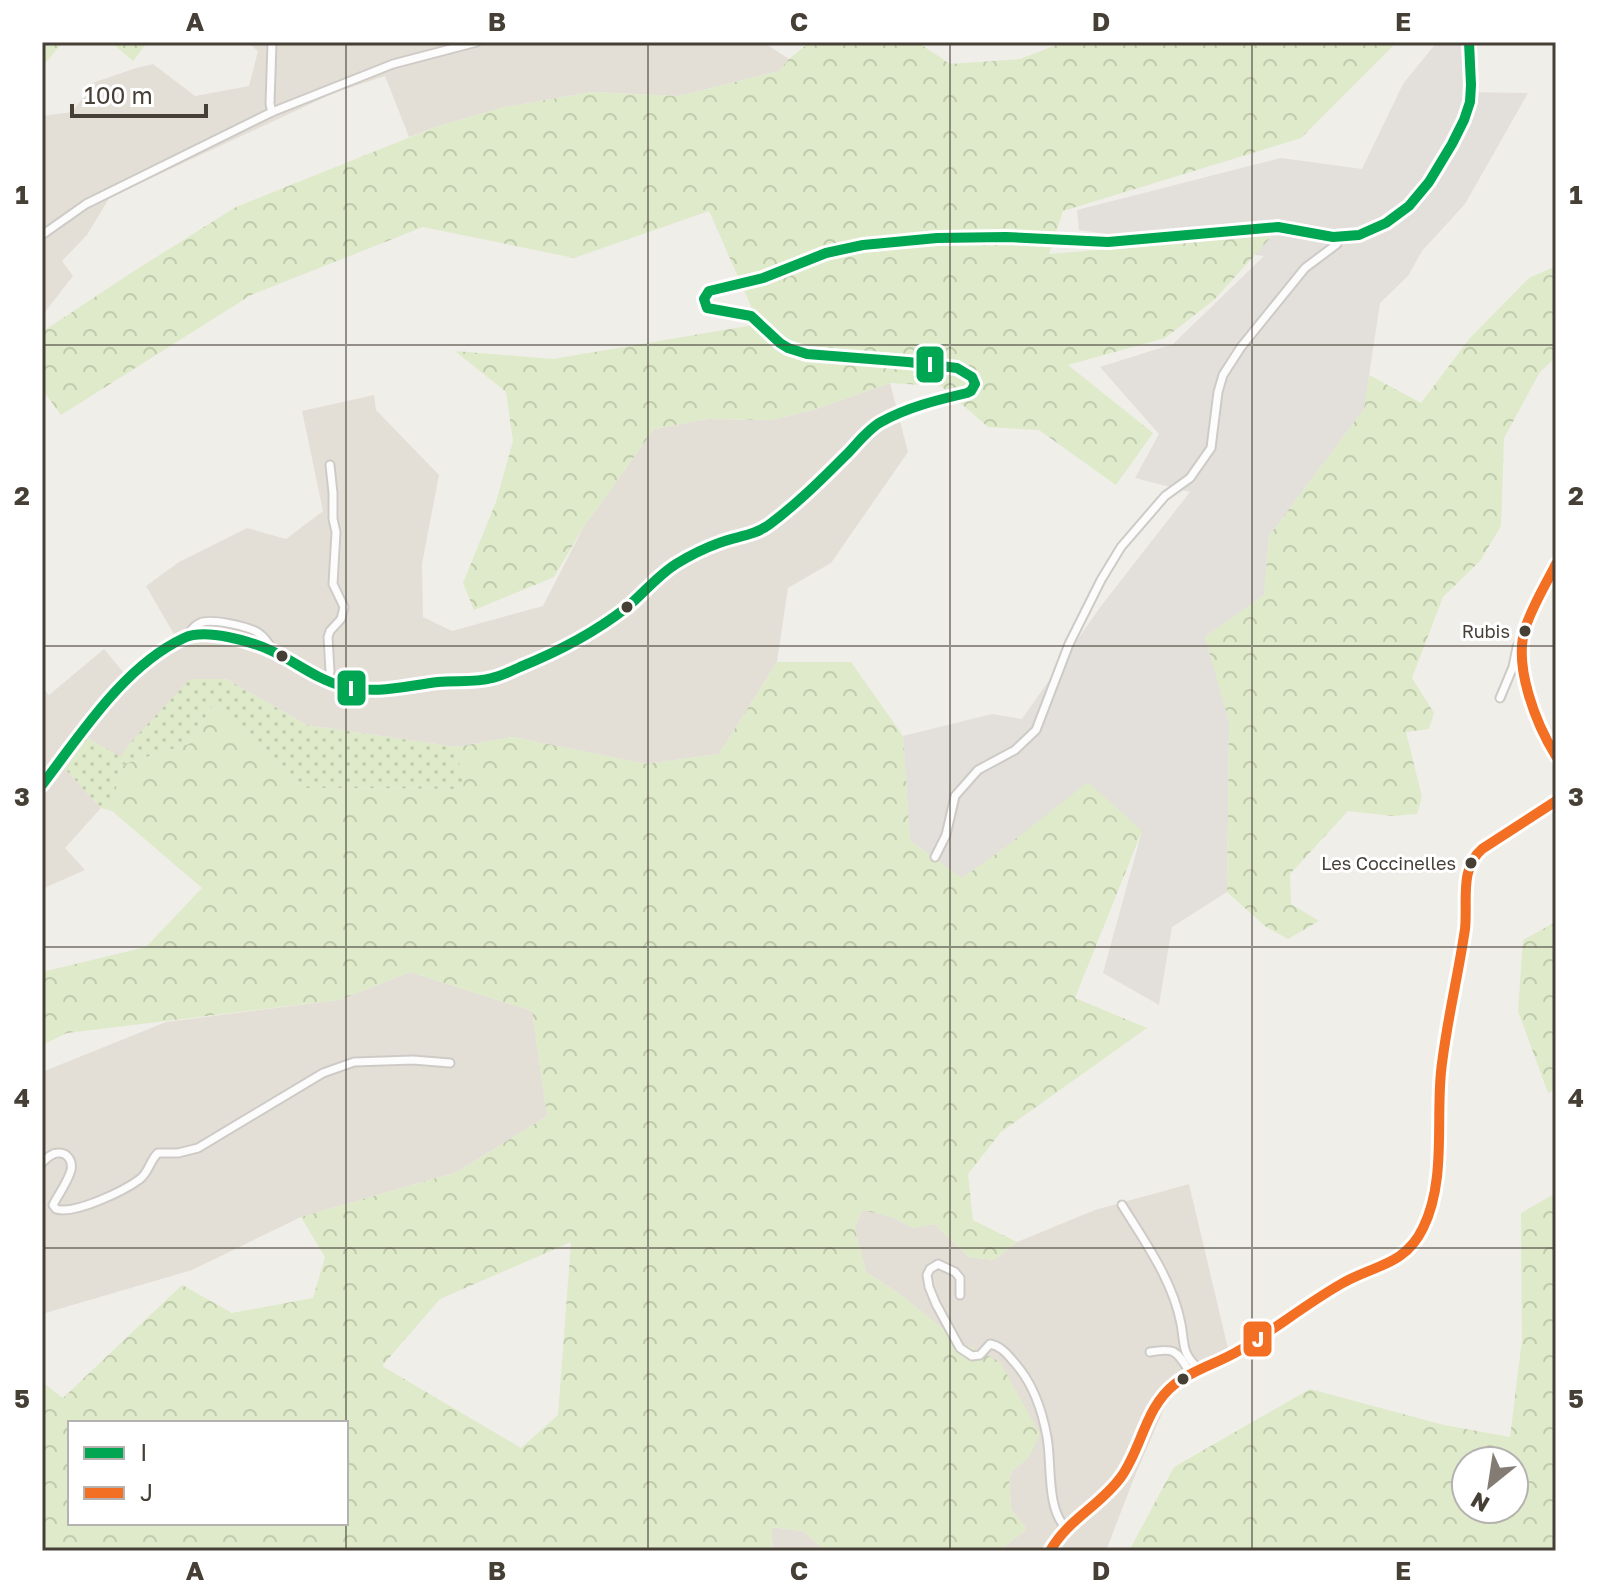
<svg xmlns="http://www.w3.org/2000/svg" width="1598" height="1593" font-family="'Golos Text',sans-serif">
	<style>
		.residential { fill: #e4dfd6 }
		.industrial { fill: #e3dfda }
		.grass { fill: url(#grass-dots) }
		.forest { fill: url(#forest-crowns); fill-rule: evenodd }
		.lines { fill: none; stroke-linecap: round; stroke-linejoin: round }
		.minor-casing { stroke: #cecbc7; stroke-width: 11 }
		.minor { stroke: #fdfcfc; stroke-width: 7 }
		.bus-1-casing { stroke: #fff; stroke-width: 16 }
		.bus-2-casing { stroke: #fff; stroke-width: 16 }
		.bus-1 { stroke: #00a651; stroke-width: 10 }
		.bus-2 { stroke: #f36f24; stroke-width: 10 }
		.grid { fill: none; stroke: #463f36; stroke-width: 2; stroke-opacity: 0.55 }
		.bus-dot { fill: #463f36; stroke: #fff; stroke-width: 3 }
		.labels { text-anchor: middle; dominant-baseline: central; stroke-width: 6; stroke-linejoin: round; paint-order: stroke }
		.bus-label { font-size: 18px; fill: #463f36; stroke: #fff; text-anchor: end }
		.line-badge { stroke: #fff; stroke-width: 3 }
		.badge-label { font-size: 22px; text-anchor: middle; font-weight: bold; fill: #fff }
		.neatline { fill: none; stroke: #463f36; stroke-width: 3 }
		.grid-label { font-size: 26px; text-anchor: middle; font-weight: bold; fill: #463f36 }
	</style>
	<defs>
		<pattern id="grass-dots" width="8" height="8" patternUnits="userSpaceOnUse" patternTransform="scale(2)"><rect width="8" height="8" fill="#deeac9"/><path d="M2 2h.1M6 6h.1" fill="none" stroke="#c0caad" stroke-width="1.8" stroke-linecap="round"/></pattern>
		<pattern id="forest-crowns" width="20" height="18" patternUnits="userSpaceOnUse" patternTransform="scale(2)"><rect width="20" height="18" fill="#deeac9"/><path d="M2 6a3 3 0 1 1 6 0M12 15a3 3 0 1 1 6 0" fill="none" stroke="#c0caad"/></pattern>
	</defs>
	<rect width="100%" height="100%" fill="#f0eee9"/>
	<g class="residential">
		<path d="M247,42H448L449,44L455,42H763L789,59L779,71L679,96L592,92L505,107L438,126L409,137L385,76L334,93L110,197L87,235L62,261L73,276L45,312L42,309V116L72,112L95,82L136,68L153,64L195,96L249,86L258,51Z"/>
		<path d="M890,383L908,452L831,563L788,588L777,662L719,754L646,764L513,737L456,747L307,725L226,679L132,741L121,758L86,737L65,769L101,808L65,848L85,870L42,889V687L49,695L104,649L124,673L175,636L146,586L179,562L247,528L286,539L323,511L302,411L374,395L376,410L439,475L422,564L423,617L452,631L543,606L583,528L654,429L707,419L771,420L813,410Z"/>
		<path d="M410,972L532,1011L547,1116L457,1172L301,1217L192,1270L42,1314V1072L166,1022L339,1000Z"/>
		<path d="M1189,1184L1231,1361L1173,1388L1134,1478L1106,1551H999L1027,1529L1011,1509L1009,1480L1012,1471L1029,1457L957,1340L897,1292L866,1272L855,1229L862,1209L892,1217L913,1228L934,1224L969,1257L994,1260L1017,1242L1095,1210Z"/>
		<path d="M771,1527L803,1531L826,1551H773Z"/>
	</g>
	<path class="industrial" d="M1437,42H1461L1464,92L1528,93L1465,204L1422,251L1408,276L1380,303L1364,409L1269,536L1264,595L1205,637L1229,721L1227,892L1172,927L1159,1005L1103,973L1142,831L1003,849L962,878L910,841L903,736L992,714L1022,719L1101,606L1190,492L1135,478L1159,434L1100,367L1173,344L1264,256L1079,230L1077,210L1281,158L1362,169L1403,84Z"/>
	<path class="grass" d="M190,679H226L307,725L456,747L465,789L303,788L212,706L189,744L121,765L112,811L101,808L65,769L86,737L121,757L132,741Z"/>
	<g class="forest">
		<path d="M42,42H63L42,67Z"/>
		<path d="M111,42H148L133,61Z"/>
		<path d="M810,42H917L950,64L1020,59L1064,42H1397L1301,138L1063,211L1049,254L1272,236L1214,300L1165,338L1068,365L1153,433L1116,485L1039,430L988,427L941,386L890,383L813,410L771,420L707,419L654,429L583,528L554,577L474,610L463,583L496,502L513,441L506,392L455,351L553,359L759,324L709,211L574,258L423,227L251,295L61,415L42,389V332L131,273L236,207L438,126L505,107L592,92L679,96L779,71L789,59Z"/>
		<path d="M1556,266V357L1540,372L1504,438L1501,526L1480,561L1443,597L1412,678L1434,713L1429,729L1406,732L1422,797L1417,814L1393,816L1348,811L1290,874L1291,904L1319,921L1288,939L1266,927L1227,892L1229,722L1205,637L1264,595L1269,536L1364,409L1369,375L1421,403L1470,338L1529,278Z"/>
		<path d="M777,662H851L903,736L910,841L962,878L1003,849L1088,782L1142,831L1075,998L1147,1028L1001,1132L968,1174L973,1220L1017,1242L994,1260L969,1257L934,1224L913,1228L892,1217L862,1210L855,1229L866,1272L897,1292L957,1340L1000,1362L1040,1434L1029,1457L1012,1471L1009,1480L1011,1509L1027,1529L999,1551H826L803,1531L772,1527V1551H42V1382L63,1398L182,1285L232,1313L313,1298L325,1257L301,1217L457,1172L547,1116L532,1011L410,972L339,1000L67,1033L42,1045V972L146,947L202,888L112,811L121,765L189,744L212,706L303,788L464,789L456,747L513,737L646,764L719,754ZM571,1242L558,1415L521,1448L382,1366L440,1299ZM70,1423H346V1523H70Z"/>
		<path d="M1556,922V1089L1548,1093L1518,1011L1523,940Z"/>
		<path d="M1556,1193V1551H1129L1174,1467L1310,1389L1444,1425L1510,1437L1522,1340L1521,1213ZM1514,1461V1509H1466V1461Z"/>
	</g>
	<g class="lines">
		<defs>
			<g id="minor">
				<path d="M272,112L270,104L272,42"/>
				<path d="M42,235L86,204L272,112L393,64L477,42"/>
				<path d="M1556,564L1525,627C1515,663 1535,727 1556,756"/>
				<path d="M186,637C190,632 193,626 200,623C211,618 246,626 257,632C265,637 269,643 273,651"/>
				<path d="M328,682L330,671L328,637L330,631L341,619L344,607L333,584L336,532L333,519V493L330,465"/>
				<path d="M1500,698L1513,667L1517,647L1521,640"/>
				<path d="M42,785L109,697L124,681L166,648L186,637L194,635L222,636L257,645L273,651L318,678L344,687L376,691L394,690L439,682L476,681L493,678L549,655L600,627L627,607L661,575L676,564L721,542L752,535L767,527L807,494L878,423L920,404L967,393L971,391L975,384L972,377L957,368L908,362L807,354L788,348L780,343L751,316L744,314L707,308C703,301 703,296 709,291L763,278L826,253L863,245L937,238L1006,237L1108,242L1278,227C1302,228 1327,241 1351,237C1373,233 1400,217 1415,200C1431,183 1461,133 1468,110C1474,89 1469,64 1469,42"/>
				<path d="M935,857L946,835L955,796L978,770L1015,750L1036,730L1069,644L1101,580L1121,547L1165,496L1190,478L1211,448L1218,392L1223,375L1241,347L1305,268L1337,244L1338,238"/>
				<path d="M42,1163C46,1159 51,1153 58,1153C67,1152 73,1161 71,1170C68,1182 59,1193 53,1205L56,1209C74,1215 124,1191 140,1179C149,1172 150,1160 158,1153H178L198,1148L323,1073L354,1062L413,1060L450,1063"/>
				<path d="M1122,1205C1145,1242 1173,1281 1181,1324C1185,1345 1181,1353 1199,1369"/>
				<path d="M960,1295V1278L955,1272L938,1264L930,1269L927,1275L929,1287L936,1304L960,1348L972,1356L980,1355L990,1344C1001,1346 1007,1354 1014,1362C1033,1383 1042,1409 1047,1437C1052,1463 1046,1509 1066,1528"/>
				<path d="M1150,1352C1177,1347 1177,1352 1191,1374"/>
				<path d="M1050,1551C1055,1542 1061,1533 1068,1526C1087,1508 1111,1494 1125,1471C1141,1444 1147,1408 1172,1386C1193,1369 1220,1363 1242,1349C1277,1328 1309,1302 1344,1282C1366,1270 1392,1268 1409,1249C1424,1234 1432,1209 1436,1188L1441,1072L1465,926L1467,872L1475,855L1482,849L1556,801"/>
			</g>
		</defs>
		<use href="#minor" class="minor-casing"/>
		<use href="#minor" class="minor"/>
		<defs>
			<path id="bus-1" d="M42,785C81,734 124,666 184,638C205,628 251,641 272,651C296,662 316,679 342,686C375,695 405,686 438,682C456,680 474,683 492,678C502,676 511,671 520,667C557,652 594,633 626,608C643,594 657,576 676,564C689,556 705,548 719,543C737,536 754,536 770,524C798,503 822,479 846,455C857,444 868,429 881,422C908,407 937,400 967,393L971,391L975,384L972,377L957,368L908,362L807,354L788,348L780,343L751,316L707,308L704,299L709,291L763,278L826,253L863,245L937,238L1006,237L1108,242L1278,227L1333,237L1359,235L1386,223L1409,206L1429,182L1452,144L1464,120L1470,102L1471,85L1469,42"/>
			<g id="bus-2">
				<path d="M1556,564C1546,584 1533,605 1526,626C1512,664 1536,724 1556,756"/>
				<path d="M1050,1551C1068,1519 1100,1506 1121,1477C1142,1448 1145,1407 1175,1384C1194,1369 1219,1363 1240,1350C1274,1330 1306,1304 1341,1284C1373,1265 1405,1266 1423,1228C1446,1182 1436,1122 1441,1072C1446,1024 1458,977 1465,929C1468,902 1459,869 1482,849L1556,801"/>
			</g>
		</defs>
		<use href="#bus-1" class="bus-1-casing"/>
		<use href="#bus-2" class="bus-2-casing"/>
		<use href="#bus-1" class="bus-1"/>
		<use href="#bus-2" class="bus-2"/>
	</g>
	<path class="grid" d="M346,42V1423M648,42V1551M950,42V1551M1252,42V1551M42,345H1556M42,646H1556M42,947H1556M42,1248H1556M346,1423V1523M346,1523V1551"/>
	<g class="bus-dot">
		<circle cx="627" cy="607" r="7"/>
		<circle cx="1525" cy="631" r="7"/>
		<circle cx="282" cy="656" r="7"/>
		<circle cx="1471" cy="863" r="7"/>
		<circle cx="1183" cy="1379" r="7"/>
	</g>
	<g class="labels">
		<g class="bus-label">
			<text x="1510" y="631">Rubis</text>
			<text x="1456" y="863">Les Coccinelles</text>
		</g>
	</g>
	<g class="line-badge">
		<rect x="915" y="345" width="30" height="39" rx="8" fill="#00a651"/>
		<rect x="336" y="669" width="31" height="38" rx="8" fill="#00a651"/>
		<rect x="1242" y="1320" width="31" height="38" rx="8" fill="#f36f24"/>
	</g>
	<g class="badge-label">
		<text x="930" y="372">I</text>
		<text x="351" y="696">I</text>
		<text x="1258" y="1347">J</text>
	</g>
	<rect width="1598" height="1593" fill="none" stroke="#ffffff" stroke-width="88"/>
	<rect x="68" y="1421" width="280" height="104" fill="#ffffff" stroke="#b5b2af" stroke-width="2"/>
	<rect x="84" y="1447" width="40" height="12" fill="#00a651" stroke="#b5b2af" stroke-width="2"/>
	<text x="140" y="1461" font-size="24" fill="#463f36">I</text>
	<rect x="84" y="1487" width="40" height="12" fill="#f36f24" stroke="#b5b2af" stroke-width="2"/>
	<text x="140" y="1501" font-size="24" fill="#463f36">J</text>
	<g transform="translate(1490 1485) rotate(210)"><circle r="38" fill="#ffffff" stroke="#b5b2af" stroke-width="2"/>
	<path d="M0-6L14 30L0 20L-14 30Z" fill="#827c75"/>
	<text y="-12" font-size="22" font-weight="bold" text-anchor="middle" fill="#463f36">N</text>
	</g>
	<path d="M72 104v12h134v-12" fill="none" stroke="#463f36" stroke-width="4"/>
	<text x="84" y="104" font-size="24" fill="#463f36" stroke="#ffffff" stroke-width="6" paint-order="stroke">100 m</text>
	<rect x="44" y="44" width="1510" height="1505" class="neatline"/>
	<g class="grid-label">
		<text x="195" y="31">A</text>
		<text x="497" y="31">B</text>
		<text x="799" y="31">C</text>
		<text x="1101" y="31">D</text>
		<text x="1403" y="31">E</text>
		<text x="22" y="204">1</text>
		<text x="1576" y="204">1</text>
		<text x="22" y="505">2</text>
		<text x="1576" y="505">2</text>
		<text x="22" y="806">3</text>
		<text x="1576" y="806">3</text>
		<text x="22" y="1107">4</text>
		<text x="1576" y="1107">4</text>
		<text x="22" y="1408">5</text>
		<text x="1576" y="1408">5</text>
		<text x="195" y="1580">A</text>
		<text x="497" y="1580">B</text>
		<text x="799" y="1580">C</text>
		<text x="1101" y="1580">D</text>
		<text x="1403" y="1580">E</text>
	</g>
</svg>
